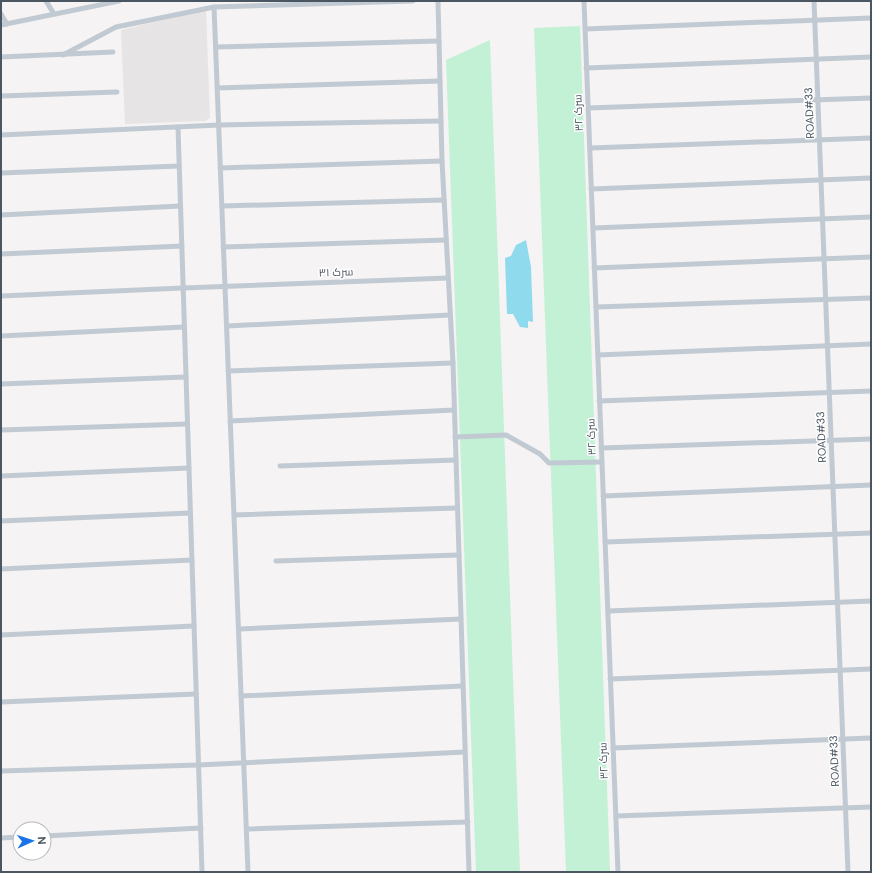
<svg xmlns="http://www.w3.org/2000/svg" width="872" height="873" font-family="'DM Sans',Cairo,sans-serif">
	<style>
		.education { fill: #e6e4e5 }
		.green { fill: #c3f1d5 }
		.water { fill: #90daee }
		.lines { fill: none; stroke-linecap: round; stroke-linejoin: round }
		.minor { stroke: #c1cad2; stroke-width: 5 }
		.labels { text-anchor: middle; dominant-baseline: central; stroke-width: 3; stroke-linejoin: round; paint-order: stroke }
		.street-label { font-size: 11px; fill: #4a5661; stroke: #fff }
	</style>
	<rect width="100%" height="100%" fill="#f5f3f3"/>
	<path class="education" d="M206,10L210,118L205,121L125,124L121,30Z"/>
	<g class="green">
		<path d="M580,26L610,872H566L534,28Z"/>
		<path d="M490,40L520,872H476L446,60Z"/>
	</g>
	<path class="water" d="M526,240L531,267L533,322L528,321V328L520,327L513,314H507L505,258L511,256L516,245Z"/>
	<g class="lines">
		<g class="minor">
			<path d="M46,1L54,14"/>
			<path d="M438,1L442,161L453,363L469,872"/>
			<path d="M584,1L618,872"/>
			<path d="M814,1L848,872"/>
			<path d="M214,7L248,872"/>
			<path d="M1,14L7,24"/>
			<path d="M1,25L119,1"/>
			<path d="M585,29L871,18"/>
			<path d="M216,47L439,41"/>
			<path d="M63,55L116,27L214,7L413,1"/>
			<path d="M1,57L113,52"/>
			<path d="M586,68L871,57"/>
			<path d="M217,88L440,81"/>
			<path d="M1,96L117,92"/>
			<path d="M588,108L871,98"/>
			<path d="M178,127L202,872"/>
			<path d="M1,135L219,125L441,121"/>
			<path d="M590,148L871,138"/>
			<path d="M220,168L442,161"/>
			<path d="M1,173L179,166"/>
			<path d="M591,189L871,178"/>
			<path d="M222,206L444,200"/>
			<path d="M1,215L180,206"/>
			<path d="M593,228L871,217"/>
			<path d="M223,247L446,240"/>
			<path d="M1,254L182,246"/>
			<path d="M594,268L871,257"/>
			<path d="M1,296L183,288L448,278"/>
			<path d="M596,307L871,298"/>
			<path d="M227,326L450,315"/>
			<path d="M1,336L184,327"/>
			<path d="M598,355L871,344"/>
			<path d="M228,371L453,363"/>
			<path d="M1,384L186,377"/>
			<path d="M599,401L871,391"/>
			<path d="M230,421L454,410"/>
			<path d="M1,430L187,424"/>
			<path d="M455,437L506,435L540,454L549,463L602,462"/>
			<path d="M601,448L871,439"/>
			<path d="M280,466L456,460"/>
			<path d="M1,476L189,468"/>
			<path d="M603,496L871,485"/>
			<path d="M234,515L457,508"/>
			<path d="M1,521L190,513"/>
			<path d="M605,542L871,533"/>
			<path d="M276,561L459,555"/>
			<path d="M1,569L192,560"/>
			<path d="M608,611L871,601"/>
			<path d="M239,629L461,619"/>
			<path d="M1,635L194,626"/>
			<path d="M610,679L871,669"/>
			<path d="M241,696L463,686"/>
			<path d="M1,702L196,694"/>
			<path d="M613,748L871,738"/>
			<path d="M1,771L198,765L465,752"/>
			<path d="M616,816L871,807"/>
			<path d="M247,829L468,822"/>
			<path d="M44,836L201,828"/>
			<path d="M1,838L20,837"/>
		</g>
	</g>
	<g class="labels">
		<g class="street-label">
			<text transform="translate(578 113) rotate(-92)">سرک ۳۲</text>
			<text transform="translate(809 113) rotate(-92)">ROAD#33</text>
			<text transform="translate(336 272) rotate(-2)">سرک ۳۱</text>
			<text transform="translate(591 437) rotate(-92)">سرک ۳۲</text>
			<text transform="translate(821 437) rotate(-92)">ROAD#33</text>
			<text transform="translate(603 761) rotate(-92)">سرک ۳۲</text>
			<text transform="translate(834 761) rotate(-92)">ROAD#33</text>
		</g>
	</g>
	<rect width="872" height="873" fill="none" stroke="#4a5661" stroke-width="4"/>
	<g transform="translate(32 841) rotate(87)"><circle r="19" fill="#ffffff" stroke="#b7bbc0"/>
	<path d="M0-3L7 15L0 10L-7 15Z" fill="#1a73e8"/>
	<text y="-6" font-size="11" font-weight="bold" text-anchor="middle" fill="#4a5661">N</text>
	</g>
</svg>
